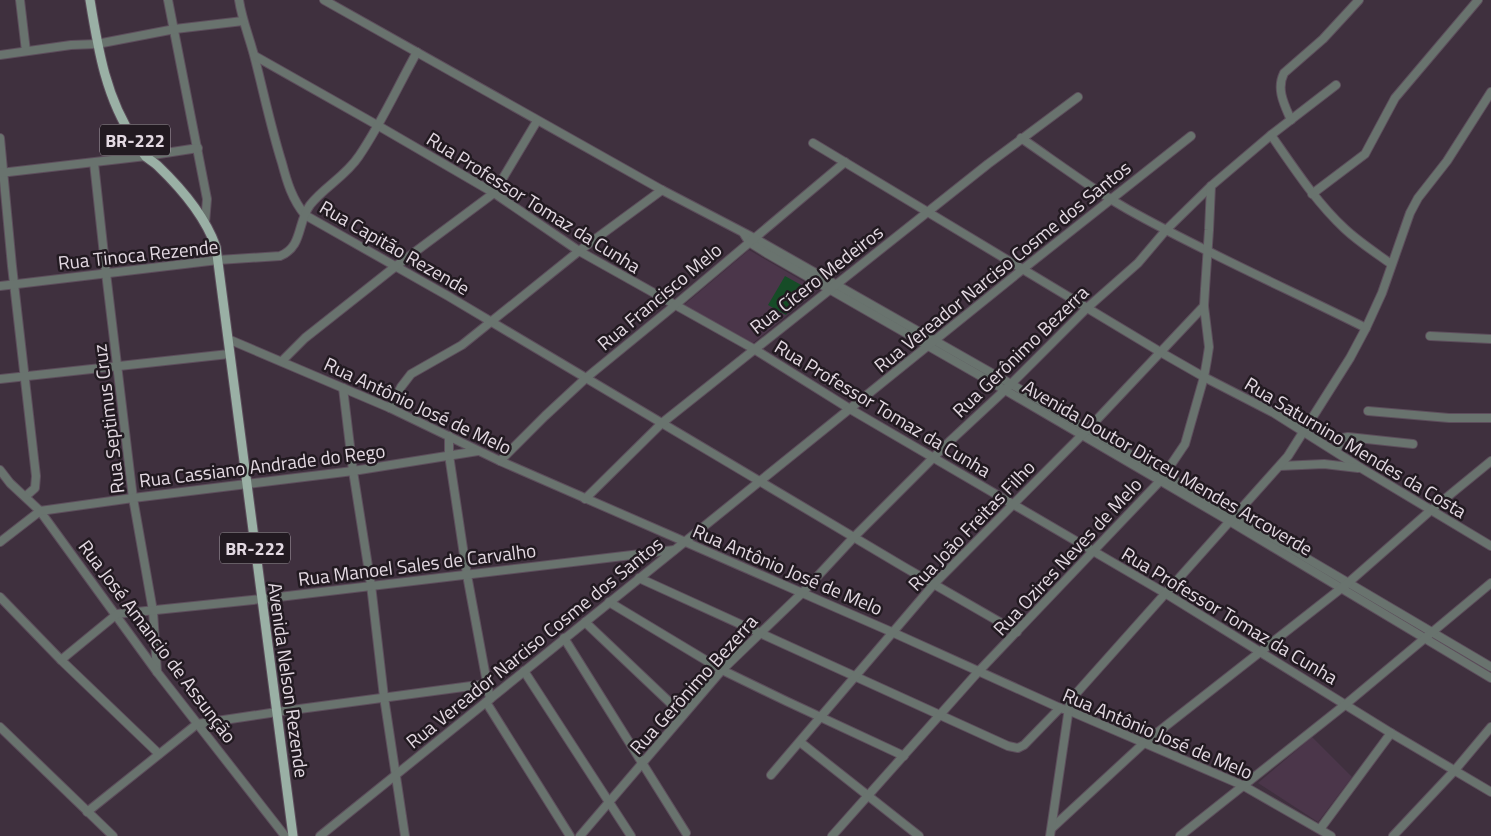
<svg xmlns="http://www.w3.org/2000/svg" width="1491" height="836" font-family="'Titillium Web',sans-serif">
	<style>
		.built { fill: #4b364a }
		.green { fill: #164c27 }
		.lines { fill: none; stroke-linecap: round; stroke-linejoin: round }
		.minor-casing { stroke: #5d4e5c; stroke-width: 10 }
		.major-casing { stroke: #5d4e5c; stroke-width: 11 }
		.minor { stroke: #69736e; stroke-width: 8 }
		.major { stroke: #9ab0a5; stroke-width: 9 }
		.labels { text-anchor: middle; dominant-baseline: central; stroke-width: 5; stroke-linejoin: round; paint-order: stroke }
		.shield { fill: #221a21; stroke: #a9a0a8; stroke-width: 1 }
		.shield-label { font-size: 18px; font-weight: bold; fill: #e3d9e2 }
		.street-label { font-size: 19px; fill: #e3d9e2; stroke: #221a21 }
	</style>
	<rect width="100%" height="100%" fill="#3f303e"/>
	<g class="built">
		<path d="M749,250L818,290L753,343L684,305Z"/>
		<path d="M1312,737L1352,777L1318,822L1258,783Z"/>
	</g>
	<path class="green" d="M785,276L803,286L786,315L768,305Z"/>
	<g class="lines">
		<defs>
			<g id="minor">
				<path d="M20,0L26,51"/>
				<path d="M168,0L207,199L205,223"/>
				<path d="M239,0C242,20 250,39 255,59C264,94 271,128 282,163C287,182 292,199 305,215L448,296L904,567L1017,632"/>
				<path d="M324,0L662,190L754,238L1011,384L1491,667"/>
				<path d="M0,55L71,45L97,44L175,29L243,21"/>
				<path d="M255,56L377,125L494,193L579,251L754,349L850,409L1165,593L1391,733L1491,792"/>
				<path d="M1291,120C1284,104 1276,89 1284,73L1323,39L1359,0"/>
				<path d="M1271,135C1294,168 1316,202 1345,229C1359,242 1376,253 1391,264"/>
				<path d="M0,138L12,266L36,476L35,488L26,496"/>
				<path d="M1021,138C1059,164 1097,193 1138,215C1213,256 1290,290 1366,328"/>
				<path d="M813,143L1162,353L1204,377L1274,413L1361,468L1491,546"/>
				<path d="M94,163L106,273L133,498L153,611L157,672"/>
				<path d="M0,173L146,156L198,148"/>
				<path d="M1312,194L1365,154L1395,98L1478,0"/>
				<path d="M744,234L749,242L768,254L1005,390L1231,522L1491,678"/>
				<path d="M0,286L218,260L280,256C303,247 297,223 310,205C324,187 346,176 359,156C381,124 398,86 417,52"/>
				<path d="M1430,336L1491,339"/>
				<path d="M228,339L390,408L500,461L894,633L1060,708L1070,711L1242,785L1331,836"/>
				<path d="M282,361L305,338L396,266L494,193L537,121"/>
				<path d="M0,379L229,354"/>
				<path d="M343,388L353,471L371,585L384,697L405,836"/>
				<path d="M390,408L401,387L411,374L462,345L579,251L662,190"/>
				<path d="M1368,411L1449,418H1491"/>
				<path d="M449,436V455L467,575L490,699"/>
				<path d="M1336,451L1342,438L1348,437L1413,444"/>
				<path d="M500,461L545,416L586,378L674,306L845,162"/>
				<path d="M1280,466L1324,464L1358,468"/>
				<path d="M0,470L10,483L40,511L157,672L285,836"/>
				<path d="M585,499L662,423L988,164L1078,97"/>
				<path d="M0,542L40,511L133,498L353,471L478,451"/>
				<path d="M639,578L1008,746L1018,748L1024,745L1060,708"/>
				<path d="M0,597L61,660L159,754"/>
				<path d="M609,602L722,670L786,701L904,756"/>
				<path d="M585,622L683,715"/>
				<path d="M564,638L686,833"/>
				<path d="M61,660L117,614L262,599L674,550"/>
				<path d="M524,671L631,836"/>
				<path d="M486,702L570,836"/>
				<path d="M0,727L113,836"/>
				<path d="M800,742L919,836"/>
				<path d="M771,775L934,584L1088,429L1204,306"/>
				<path d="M87,812L197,724L277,712L486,684"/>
				<path d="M1052,828L1144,743L1348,583L1430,511L1491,461"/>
				<path d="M1320,829L1391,733"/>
				<path d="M320,836L1023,269L1191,136"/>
				<path d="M580,836L722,670L802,593L854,537L949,442L1005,390L1087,308L1138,263L1166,230L1211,186L1271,135L1336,85"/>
				<path d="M832,836L978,672L1160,481L1185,444L1204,377L1207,360L1209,347L1204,306L1205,289L1209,230L1211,186"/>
				<path d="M1050,836L1070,701L1073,697L1288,456L1350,358L1366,328L1382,293L1410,213L1418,198L1447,161L1491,92"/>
				<path d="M1180,836L1346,704L1491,583"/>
				<path d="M1393,836L1455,770L1491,727"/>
			</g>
			<path id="major" d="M90,0C98,49 106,99 135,141C139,146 142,152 146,157C150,160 155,163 158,166C182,189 205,216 216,247L293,836"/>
		</defs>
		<use href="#minor" class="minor-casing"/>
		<use href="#major" class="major-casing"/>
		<use href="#minor" class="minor"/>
		<use href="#major" class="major"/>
	</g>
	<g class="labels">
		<g class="shield">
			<rect x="100" y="124.5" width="70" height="31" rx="4"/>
			<rect x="220" y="532.5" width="70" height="31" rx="4"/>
		</g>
		<g class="shield-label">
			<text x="135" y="140">BR-222</text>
			<text x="255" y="548">BR-222</text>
		</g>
		<g class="street-label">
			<text transform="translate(534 202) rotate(32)">Rua Professor Tomaz da Cunha</text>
			<text transform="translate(395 247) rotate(30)">Rua Capitão Rezende</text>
			<text transform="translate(138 254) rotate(-6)">Rua Tinoca Rezende</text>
			<text transform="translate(1002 266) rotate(-39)">Rua Vereador Narciso Cosme dos Santos</text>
			<text transform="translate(816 279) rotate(-38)">Rua Cícero Medeiros</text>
			<text transform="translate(659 296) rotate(-40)">Rua Francisco Melo</text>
			<text transform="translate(1020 351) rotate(-44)">Rua Gerônimo Bezerra</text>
			<text transform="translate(418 405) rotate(25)">Rua Antônio José de Melo</text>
			<text transform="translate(883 408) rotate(31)">Rua Professor Tomaz da Cunha</text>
			<text transform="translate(108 419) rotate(-97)">Rua Septimus Cruz</text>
			<text transform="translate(1356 447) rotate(31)">Rua Saturnino Mendes da Costa</text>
			<text transform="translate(262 465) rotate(-7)">Rua Cassiano Andrade do Rego</text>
			<text transform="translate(1168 467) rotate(30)">Avenida Doutor Dirceu Mendes Arcoverde</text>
			<text transform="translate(971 525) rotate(-46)">Rua João Freitas Filho</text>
			<text transform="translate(1067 556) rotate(-47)">Rua Ozires Neves de Melo</text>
			<text transform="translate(417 564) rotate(-7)">Rua Manoel Sales de Carvalho</text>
			<text transform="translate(788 569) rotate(23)">Rua Antônio José de Melo</text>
			<text transform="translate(1230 615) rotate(31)">Rua Professor Tomaz da Cunha</text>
			<text transform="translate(158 641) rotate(53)">Rua José Amancio de Assunção</text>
			<text transform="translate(534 642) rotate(-39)">Rua Vereador Narciso Cosme dos Santos</text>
			<text transform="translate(289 680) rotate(82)">Avenida Nelson Rezende</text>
			<text transform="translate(693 684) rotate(-48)">Rua Gerônimo Bezerra</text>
			<text transform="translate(1158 733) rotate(23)">Rua Antônio José de Melo</text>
		</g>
	</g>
</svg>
